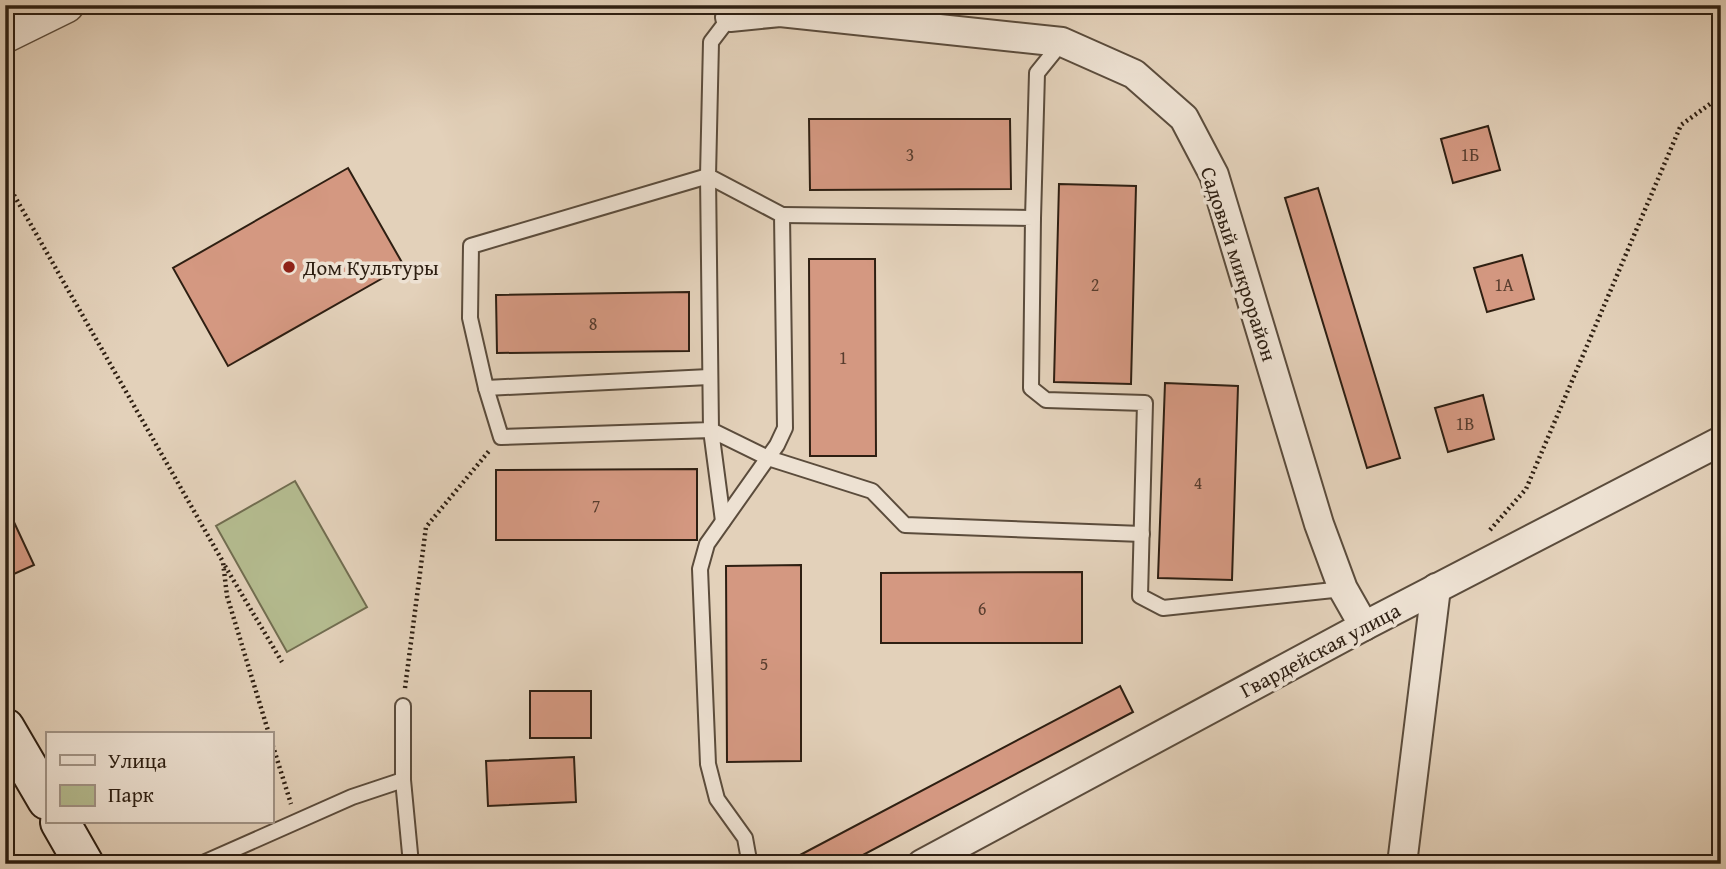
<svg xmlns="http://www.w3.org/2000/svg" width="1726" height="869" font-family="'Gentium Book Plus',serif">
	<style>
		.green { fill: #b4bb8f; stroke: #716d50; stroke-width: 2 }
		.building { fill: #d49881; stroke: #2e1f12; stroke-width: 2 }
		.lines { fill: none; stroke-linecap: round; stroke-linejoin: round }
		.service-casing { stroke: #5b4c3c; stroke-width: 18 }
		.minor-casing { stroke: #5b4c3c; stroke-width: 32 }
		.tertiary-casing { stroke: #5b4c3c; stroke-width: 38 }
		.secondary-casing { stroke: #2e1f12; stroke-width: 42 }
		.path { stroke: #2e1f12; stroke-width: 4.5; stroke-dasharray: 2 3.5; stroke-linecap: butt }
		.service { stroke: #ede1d2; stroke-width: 14 }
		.minor { stroke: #ede1d2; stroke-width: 28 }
		.tertiary { stroke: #ede1d2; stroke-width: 35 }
		.secondary { stroke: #ede1d2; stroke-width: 38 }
		.poi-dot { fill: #8f2418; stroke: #ede1d2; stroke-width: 2.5 }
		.labels { text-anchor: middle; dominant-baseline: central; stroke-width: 7; stroke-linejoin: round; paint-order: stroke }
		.number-label { font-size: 18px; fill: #583d2e }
		.street-label { font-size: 21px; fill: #2e1f12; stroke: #ede1d2 }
		.poi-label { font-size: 21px; fill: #2e1f12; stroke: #ede1d2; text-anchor: start }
	</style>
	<rect width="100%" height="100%" fill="#e3d1ba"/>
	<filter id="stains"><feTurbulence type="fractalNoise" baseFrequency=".00286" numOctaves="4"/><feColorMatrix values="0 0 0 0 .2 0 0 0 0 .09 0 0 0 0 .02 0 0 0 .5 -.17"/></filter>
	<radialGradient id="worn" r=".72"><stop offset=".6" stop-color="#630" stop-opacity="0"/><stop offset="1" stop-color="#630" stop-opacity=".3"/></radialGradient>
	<path class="green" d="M295,481L367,607L287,652L216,526Z"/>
	<g class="building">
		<path d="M809,119H1010L1011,189L810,190Z"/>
		<path d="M1488,126L1500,170L1453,183L1441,139Z"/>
		<path d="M348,168L404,266L228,366L173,268Z"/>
		<path d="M1059,184L1136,186L1131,384L1054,382Z"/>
		<path d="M1318,188L1400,458L1367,468L1285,198Z"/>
		<path d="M1522,255L1534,299L1487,312L1474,268Z"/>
		<path d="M809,259H875L876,456H810Z"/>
		<path d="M689,292V351L497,353L496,295Z"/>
		<path d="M1165,383L1238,386L1232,580L1158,578Z"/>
		<path d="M1483,395L1494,439L1448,452L1435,408Z"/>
		<path d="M697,469V540H496V470Z"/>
		<path d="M13,520L34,565L5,578V524Z"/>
		<path d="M801,565V761L727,762L726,566Z"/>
		<path d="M1082,572V643H881V573Z"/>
		<path d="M1120,686L1133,712L846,864H783Z"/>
		<rect x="530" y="691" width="61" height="47"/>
		<path d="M574,757L576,802L488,806L486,761Z"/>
	</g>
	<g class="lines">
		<defs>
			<g id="service">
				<path d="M730,17L711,42L708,176L782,215L785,428L777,445L707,544L700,569L708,764L717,799L745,838L749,860L742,864"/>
				<path d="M782,215L1033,218L1031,388L1046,400L1145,403L1140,596L1163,608L1343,589"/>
				<path d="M1033,218L1037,73L1062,42"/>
				<path d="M486,388L709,377"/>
				<path d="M723,521L711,430L708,176L471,246L470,318L486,388L501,437L711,430L768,458L872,491L905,525L1142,534"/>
				<path d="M403,706V780L411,864"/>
				<path d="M201,864L352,797L403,780"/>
			</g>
			<g id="minor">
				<path d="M730,17L780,12L1062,42L1134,74L1184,118L1214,175L1319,524L1343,589L1364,626"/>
				<path d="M922,864L1364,626L1721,441"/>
				<path d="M1402,864L1436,588"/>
			</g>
			<path id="tertiary" d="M5,35L66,5"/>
			<g id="secondary">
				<path d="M5,728L47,800"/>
				<path d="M60,822L84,864"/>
			</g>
		</defs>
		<use href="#service" class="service-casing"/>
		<use href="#minor" class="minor-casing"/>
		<use href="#tertiary" class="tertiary-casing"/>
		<use href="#secondary" class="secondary-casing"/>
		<g class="path">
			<path d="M14,195L223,562L227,596L269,734"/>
			<path d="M1490,530L1526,489L1681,125L1721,96"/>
			<path d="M225,566L282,662"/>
			<path d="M405,688L426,527L489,451"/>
			<path d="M271,740L291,804"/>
		</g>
		<use href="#service" class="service"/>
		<use href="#minor" class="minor"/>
		<use href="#tertiary" class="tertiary"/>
		<use href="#secondary" class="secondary"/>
	</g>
	<circle class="poi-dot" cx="289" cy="267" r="7"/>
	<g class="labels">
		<g class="number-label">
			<text x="910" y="154">3</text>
			<text x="1470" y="154">1Б</text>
			<text x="1095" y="284">2</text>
			<text x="1504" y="284">1А</text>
			<text x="593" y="323">8</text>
			<text x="843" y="357">1</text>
			<text x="1465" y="423">1В</text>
			<text x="1198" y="482">4</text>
			<text x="596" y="505">7</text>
			<text x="982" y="608">6</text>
			<text x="764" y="663">5</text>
		</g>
		<g class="street-label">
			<text transform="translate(1239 264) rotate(72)">Садовый микрорайон</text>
			<text transform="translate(1320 650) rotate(-28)">Гвардейская улица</text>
		</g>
		<g class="poi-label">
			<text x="303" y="267">Дом Культуры</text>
		</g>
	</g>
	<rect width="1726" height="869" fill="none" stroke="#e3d1ba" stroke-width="28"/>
	<rect x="7" y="7" width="1712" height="855" fill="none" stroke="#2e1f12" stroke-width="3.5"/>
	<rect x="14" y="14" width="1698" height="841" fill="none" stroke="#2e1f12" stroke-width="2"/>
	<rect x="46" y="732" width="228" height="91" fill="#ede1d2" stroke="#a19385" stroke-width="2"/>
	<rect x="60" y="755" width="35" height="10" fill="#ede1d2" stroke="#a19385" stroke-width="2"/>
	<text x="108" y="768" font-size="21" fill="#2e1f12">Улица</text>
	<rect x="60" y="785" width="35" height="21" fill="#b4bb8f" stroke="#a19385" stroke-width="2"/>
	<text x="108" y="802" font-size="21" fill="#2e1f12">Парк</text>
	<rect width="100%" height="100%" filter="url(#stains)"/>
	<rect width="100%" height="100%" fill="url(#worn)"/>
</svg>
